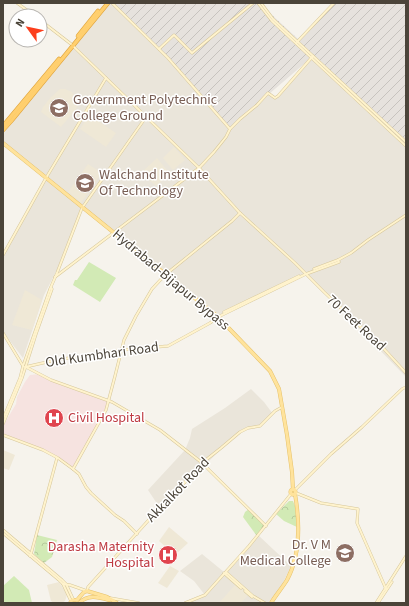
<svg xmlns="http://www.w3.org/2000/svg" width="409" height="606" font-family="'Source Sans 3',sans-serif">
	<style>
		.residential { fill: #eae5da }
		.industrial { fill: url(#industrial-furrows) }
		.education { fill: #efe8d6 }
		.medical { fill: #f6e3e0 }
		.park { fill: url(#park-crowns) }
		.pitch { fill: #d2eab5 }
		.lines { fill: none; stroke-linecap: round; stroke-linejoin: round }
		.secondary-casing { stroke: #d6c79b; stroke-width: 3 }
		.primary-casing { stroke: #e6c16a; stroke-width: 4 }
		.highway-casing { stroke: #e0a43c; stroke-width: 4.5 }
		.secondary { stroke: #fff3cd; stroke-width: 2 }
		.primary { stroke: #ffe39c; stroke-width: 3 }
		.highway { stroke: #ffcf6e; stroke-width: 3.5 }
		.labels { text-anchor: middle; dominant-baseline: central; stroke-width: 3; stroke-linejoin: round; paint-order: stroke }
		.education-label { font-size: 14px; fill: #785e54; stroke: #fff; text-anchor: start }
		.street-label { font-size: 14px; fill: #4b4439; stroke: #fff }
		.health-label { font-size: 14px; fill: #be3a42; stroke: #fff; text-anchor: start }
	</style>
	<defs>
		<pattern id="industrial-furrows" width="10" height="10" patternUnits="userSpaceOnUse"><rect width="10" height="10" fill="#e6e2dd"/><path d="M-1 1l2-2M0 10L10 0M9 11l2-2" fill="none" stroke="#c7c3be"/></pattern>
		<pattern id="park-crowns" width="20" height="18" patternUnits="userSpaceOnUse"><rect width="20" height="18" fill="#d2eab5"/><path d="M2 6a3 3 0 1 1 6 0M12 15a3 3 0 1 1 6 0" fill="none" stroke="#b6ca9c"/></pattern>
	</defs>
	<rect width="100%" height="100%" fill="#f6f3ec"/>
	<g class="residential">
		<path d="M106,3H253L268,93L275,98L278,96L312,57L400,140L406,147V377L306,274L218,317L83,208L60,264L44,295L23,358L3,332V254L46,178L3,143V129L71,44Z"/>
		<path d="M251,389L264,402L273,414L260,426L247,427L234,437L160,508L148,490L185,450L190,438L192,429L225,408Z"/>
		<path d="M258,535L291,566L282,585L268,603H185L205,595L194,581L180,571L202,554L224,572Z"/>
	</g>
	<path class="industrial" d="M113,3H259L298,39L333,3H406V146L359,100L312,57L240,119L230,131L168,58Z"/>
	<g class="education">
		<path d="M60,89H65L72,92L78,101V105L76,109L61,127L41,112L43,107L51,97Z"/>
		<path d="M89,115L116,133L106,147L80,129Z"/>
		<path d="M174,147L185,160L173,170L163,158Z"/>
		<path d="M157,158L170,174L156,186L141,173Z"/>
		<path d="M88,164L102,173L81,203L68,192Z"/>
		<path d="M25,290L42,300L32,330L12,325Z"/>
		<path d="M3,450L15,455L9,470L3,468Z"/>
		<path d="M169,527L188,543L175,555L159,541Z"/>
		<path d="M170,566L179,571L167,588L158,583Z"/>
		<path d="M59,582L67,594L66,598L65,601L62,603H54L51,601L47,585Z"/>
		<path d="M236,584L249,594L241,603H219Z"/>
	</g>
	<path class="medical" d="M40,374L51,380L108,401L105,411L73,469L58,458L43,450L3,435V426L16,404L17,397L25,382L30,375Z"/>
	<g class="park">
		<path d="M289,501H293L295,506L297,527L284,521L276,514Z"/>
		<path d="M249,509L266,526L257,536L243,517L245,512Z"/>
		<path d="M37,535L57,540L52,557L44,563L34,554Z"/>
	</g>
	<g class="pitch">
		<path d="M89,262L116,278L100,302L73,285L75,280H77Z"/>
		<path d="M14,576L29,590L32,603H3V586Z"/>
	</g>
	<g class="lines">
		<defs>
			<g id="secondary">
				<path d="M17,3L35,16"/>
				<path d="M112,3L168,58L230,129"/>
				<path d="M258,3L272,21L406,146"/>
				<path d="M261,3L273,19L406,142"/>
				<path d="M40,20L71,44"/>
				<path d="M297,42L334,3"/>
				<path d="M73,46L199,168L239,212L295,263L324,292L384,349L406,373"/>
				<path d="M159,49L174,35L192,53L253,3"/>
				<path d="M3,255L46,178L106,78"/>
				<path d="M314,269L338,260L351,253L368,240L406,215"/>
				<path d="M55,277L199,168L214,152L226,137L230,129L240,119L257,105L268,93L275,98L278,96L313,56"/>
				<path d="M224,312L299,276"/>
				<path d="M3,333L23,366"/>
				<path d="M25,367L56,360L122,350L168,346L210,323L218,317L306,274L339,262L338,260"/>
				<path d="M26,367L51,380L112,402L160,430L201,462L266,526"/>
				<path d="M3,419L20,378L23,366L50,289L57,273L82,208L146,117"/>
				<path d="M3,424L22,378L36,334L52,289L51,288"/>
				<path d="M3,435L43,450L58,458L73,469L79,474L86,487L91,493L115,515L124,521L137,534"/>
				<path d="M73,469L106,410L115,376L124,340L136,316L152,289L165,275L232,221L240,213"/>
				<path d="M295,490L331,454L362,427L402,389L406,387"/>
				<path d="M296,493L321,503L358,509L357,523L386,589"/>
				<path d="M3,530L62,580L66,584L73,599"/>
				<path d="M3,533L59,580L63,584L71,601"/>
				<path d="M30,556L31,554L57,458"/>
				<path d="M224,573H227L253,596L265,603"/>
				<path d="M225,574L241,588"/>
				<path d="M63,584L70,585L87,591L88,587L156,512L187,480L202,463L221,448L240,432L248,428L260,426L275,411L282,407"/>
				<path d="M245,591L252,597"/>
				<path d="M110,598L139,603"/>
				<path d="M185,603L205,595L249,546L291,494"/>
				<path d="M376,603L406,556"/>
				<path d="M378,603L392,582"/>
			</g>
			<g id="primary">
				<path d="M3,143L217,316L270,371L279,389L287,435L292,472L293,490"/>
				<circle cx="293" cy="492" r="2.5"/>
				<path d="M77,600L84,592L87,591L107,597L117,603"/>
				<path d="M70,603L72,600H77"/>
				<path d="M79,603C88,594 98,597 109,600"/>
				<path d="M271,603C276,595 282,588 287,580C301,554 300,523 295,494"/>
			</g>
			<g id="highway">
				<path d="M78,36L98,11"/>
				<path d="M3,126L59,59"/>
				<path d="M3,130L12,120L108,3"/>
			</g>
		</defs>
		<use href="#secondary" class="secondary-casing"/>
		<use href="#primary" class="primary-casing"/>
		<use href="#highway" class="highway-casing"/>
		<use href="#secondary" class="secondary"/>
		<use href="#primary" class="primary"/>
		<use href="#highway" class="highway"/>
	</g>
	<defs>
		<symbol id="university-disc" viewBox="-11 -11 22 22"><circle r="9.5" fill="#8d6e63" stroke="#fff"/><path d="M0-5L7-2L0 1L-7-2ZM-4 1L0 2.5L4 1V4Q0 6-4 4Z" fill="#fff"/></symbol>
		<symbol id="hospital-disc" viewBox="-11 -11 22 22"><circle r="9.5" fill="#e0444e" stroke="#fff"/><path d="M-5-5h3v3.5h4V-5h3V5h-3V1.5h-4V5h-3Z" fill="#fff"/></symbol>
	</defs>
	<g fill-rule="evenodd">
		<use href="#university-disc" x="48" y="97" width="22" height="22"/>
		<use href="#university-disc" x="74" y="172" width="22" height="22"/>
		<use href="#hospital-disc" x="43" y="407" width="22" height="22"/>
		<use href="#university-disc" x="334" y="542" width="22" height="22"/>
		<use href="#hospital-disc" x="157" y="544" width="22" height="22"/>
	</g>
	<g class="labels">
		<g class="education-label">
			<text x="73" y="100">Government Polytechnic<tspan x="73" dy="16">College Ground</tspan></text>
			<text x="99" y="175">Walchand Institute<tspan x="99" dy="16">Of Technology</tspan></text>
			<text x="331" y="545" text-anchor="end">Dr. V M<tspan x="331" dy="16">Medical College</tspan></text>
		</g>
		<g class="street-label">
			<text transform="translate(171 280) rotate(40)">Hydrabad-Bijapur Bypass</text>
			<text transform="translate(356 323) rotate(43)">70 Feet Road</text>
			<text transform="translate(102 355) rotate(-8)">Old Kumbhari Road</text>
			<text transform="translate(178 490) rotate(-46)">Akkalkot Road</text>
		</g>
		<g class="health-label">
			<text x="68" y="418">Civil Hospital</text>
			<text x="154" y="547" text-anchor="end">Darasha Maternity<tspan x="154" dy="16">Hospital</tspan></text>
		</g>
	</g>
	<rect width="409" height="606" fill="none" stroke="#4b4439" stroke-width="8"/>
	<g transform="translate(28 28) rotate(303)"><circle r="19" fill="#ffffff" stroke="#b7b4b0"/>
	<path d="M0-3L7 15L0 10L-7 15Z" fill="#fc3f1d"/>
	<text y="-6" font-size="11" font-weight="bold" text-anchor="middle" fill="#4b4439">N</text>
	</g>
</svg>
